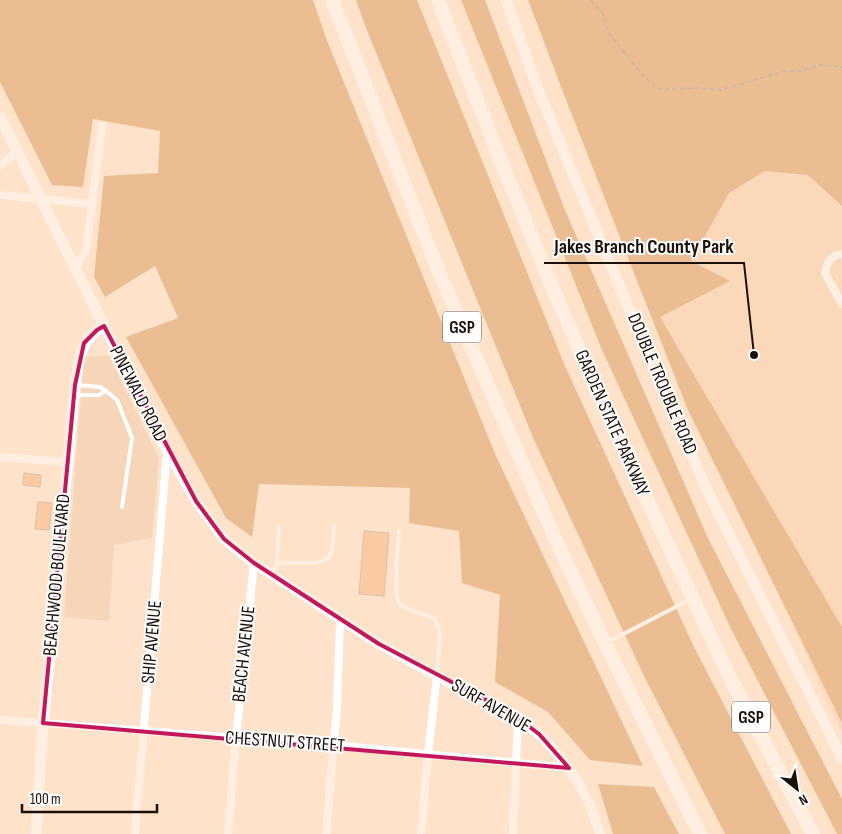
<svg xmlns="http://www.w3.org/2000/svg" width="842" height="834" font-family="'Sofia Sans Condensed',sans-serif">
	<style>
		.built { fill: #f6d5b9 }
		.green { fill: #facca6 }
		.forest { fill: #d59051 }
		.building { fill: #f7af71; stroke: #b09681 }
		.lines { fill: none; stroke-linecap: round; stroke-linejoin: round }
		.path { stroke: #9b8777; stroke-width: 2; stroke-dasharray: 5 2.5; stroke-linecap: butt }
		.service { stroke: #fff; stroke-width: 4 }
		.minor { stroke: #fff; stroke-width: 8 }
		.tertiary { stroke: #fff; stroke-width: 10 }
		.secondary { stroke: #fff; stroke-width: 11 }
		.motorway { stroke: #fff; stroke-width: 14 }
		.marked { fill: none; stroke: #c2185b; stroke-width: 4; stroke-linejoin: round }
		.labels { text-anchor: middle; dominant-baseline: central; stroke-width: 4; stroke-linejoin: round; paint-order: stroke }
		.shield { fill: #fff; stroke: #5f5853; stroke-width: 1 }
		.shield-label { font-size: 18px; font-weight: bold; fill: #1a1009 }
		.street-label { font-size: 19px; fill: #1a1009; stroke: #fff }
		.leader { fill: none; stroke: #1a1009; stroke-width: 2 }
		.callout-dot { fill: #1a1009; stroke: #fff; stroke-width: 2 }
		.callout-label { font-size: 20px; text-anchor: middle; font-weight: bold; fill: #1a1009; stroke: #fff; stroke-width: 4; stroke-linejoin: round; paint-order: stroke }
	</style>
	<rect width="100%" height="100%" fill="#fee2cb"/>
	<path class="built" d="M109,356L159,459L152,538L114,545L109,621L64,617L84,357Z"/>
	<path class="green" d="M842,0V732L787,612L688,410L607,205Z"/>
	<g class="forest">
		<path d="M0,0H313L328,43L496,456L643,766L590,760L548,712L495,682L500,595L462,583L459,531L409,523L410,488L259,484L252,537L226,518L126,337L178,318L155,266L105,297L94,277L104,176L158,173L160,131L93,119L83,187L52,185L0,82Z"/>
		<path d="M356,0H417L565,366L694,647L791,834H725L644,676L534,440L366,28Z"/>
		<path d="M461,0H485L565,210L708,538L842,799V834H837L731,629L602,350Z"/>
		<path d="M528,0H842V206L808,175L765,171L729,193L691,261L730,281L660,317L842,627V723L688,410L566,100Z"/>
		<path d="M598,784L654,787L679,834H613Z"/>
	</g>
	<g class="building">
		<path d="M24,473L41,475L40,487L23,485Z"/>
		<path d="M38,502L52,503L49,530L35,529Z"/>
		<path d="M364,531L389,533L384,596L359,594Z"/>
	</g>
	<g class="lines">
		<path class="path" d="M591,0L603,14L608,32L640,72L657,89L696,88L721,90L785,71H800L820,65L842,67"/>
		<g class="service">
			<path d="M106,391L117,400L132,438L122,507"/>
			<path d="M76,395H99L106,391L100,387L77,385"/>
			<path d="M399,531C398,544 393,594 399,603C404,610 426,614 435,619L440,633L437,673"/>
			<path d="M277,564L279,527"/>
			<path d="M272,574L277,564C290,560 325,568 330,555C334,548 333,535 334,527"/>
			<path d="M608,642L691,599"/>
		</g>
		<g class="minor">
			<path d="M0,166L17,151"/>
			<path d="M0,195L92,204"/>
			<path d="M842,254C831,255 827,262 825,273L842,304"/>
			<path d="M75,268L86,250L102,126"/>
			<path d="M0,457L68,462"/>
			<path d="M0,720L333,745L569,768"/>
			<path d="M135,834L167,451"/>
			<path d="M228,834L236,738L254,563"/>
			<path d="M326,834L337,708L340,619"/>
			<path d="M421,834L428,754L437,675"/>
			<path d="M513,834L518,718"/>
		</g>
		<path class="tertiary" d="M104,326L167,451L196,501L224,539L254,563L379,644L471,694L511,713L539,734L559,755L578,782L591,807L600,834"/>
		<g class="secondary">
			<path d="M506,0L539,92L649,357L707,490L842,758"/>
			<path d="M0,117L104,326C79,340 79,360 75,385L43,723L36,834"/>
		</g>
		<g class="motorway">
			<path d="M332,0L441,277L558,545L605,643L700,834"/>
			<path d="M438,0L499,156L553,289L610,420L730,678L813,834"/>
		</g>
	</g>
	<path d="M0 0H842V834H0ZM104,326L196,501L224,539L254,563L379,644L511,713L539,734L569,768L43,723L75,385L84,343L97,330Z" fill="#fee2cb" fill-opacity=".55" fill-rule="evenodd"/>
	<path class="marked" d="M104,326L196,501L224,539L254,563L379,644L511,713L539,734L569,768L43,723L75,385L84,343L97,330Z"/>
	<g class="labels">
		<g class="shield">
			<rect x="443" y="311.5" width="38" height="31" rx="4"/>
			<rect x="732" y="701.5" width="38" height="31" rx="4"/>
		</g>
		<g class="shield-label">
			<text x="462" y="327">GSP</text>
			<text x="751" y="717">GSP</text>
		</g>
		<g class="street-label">
			<text transform="translate(662 384) rotate(67)">DOUBLE TROUBLE ROAD</text>
			<text transform="translate(138 394) rotate(63)">PINEWALD ROAD</text>
			<text transform="translate(612 423) rotate(66)">GARDEN STATE PARKWAY</text>
			<text transform="translate(57 575) rotate(-85)">BEACHWOOD BOULEVARD</text>
			<text transform="translate(152 642) rotate(-85)">SHIP AVENUE</text>
			<text transform="translate(244 654) rotate(-84)">BEACH AVENUE</text>
			<text transform="translate(491 706) rotate(30)">SURF AVENUE</text>
			<text transform="translate(285 742) rotate(4)">CHESTNUT STREET</text>
		</g>
	</g>
	<path class="leader" d="M754 355L744 263H544"/>
	<circle class="callout-dot" cx="754" cy="355" r="5"/>
	<g class="callout-label">
		<text x="644" y="253">Jakes Branch County Park</text>
	</g>
	<g transform="translate(797 789) rotate(150)" stroke="#ffffff" stroke-width="4" paint-order="stroke">
	<path d="M0-4L9 19L0 12L-9 19Z" fill="#1a1009"/>
	<text y="-8" font-size="14" font-weight="bold" text-anchor="middle" fill="#1a1009">N</text>
	</g>
	<path d="M22 804v8h135v-8" fill="none" stroke="#1a1009" stroke-width="2.5"/>
	<text x="30" y="804" font-size="15" fill="#1a1009" stroke="#ffffff" stroke-width="4" paint-order="stroke">100 m</text>
</svg>
